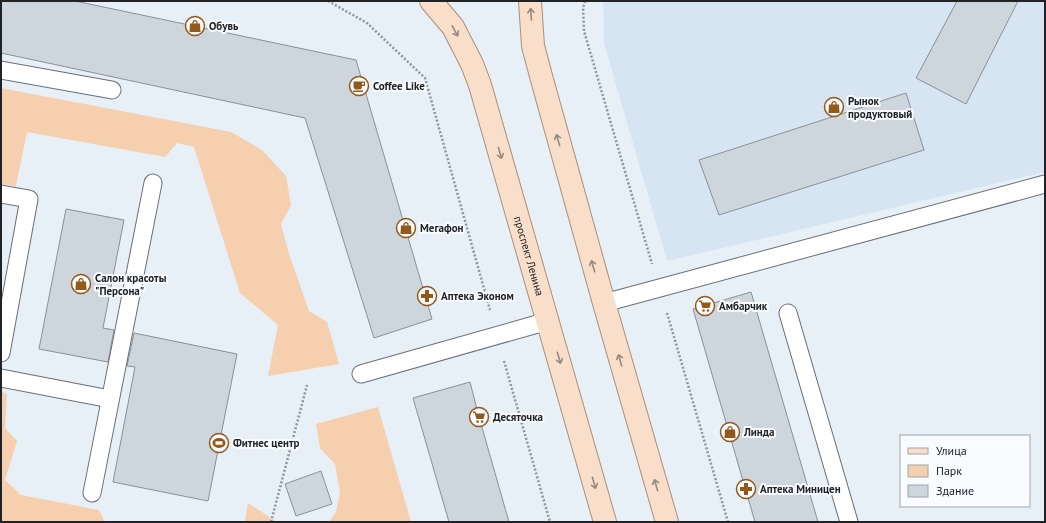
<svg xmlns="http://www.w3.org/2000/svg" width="1046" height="523" font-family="'PT Sans',sans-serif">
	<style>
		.built { fill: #d7e5f3 }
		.green { fill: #f6cfae }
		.building { fill: #cdd5dd; stroke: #899098 }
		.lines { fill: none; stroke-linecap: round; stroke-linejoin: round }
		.lane-casing { stroke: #686f76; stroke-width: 19 }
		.primary-casing { stroke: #aa8f79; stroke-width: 24 }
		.path { stroke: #8f959b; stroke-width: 2.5; stroke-dasharray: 2 2; stroke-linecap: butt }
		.lane { stroke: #fff; stroke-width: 17 }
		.primary { stroke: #f9dfc9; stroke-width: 22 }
		.oneway { stroke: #978a80 }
		.labels { text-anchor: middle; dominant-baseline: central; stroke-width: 4; stroke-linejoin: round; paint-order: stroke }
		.poi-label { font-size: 11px; font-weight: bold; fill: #202326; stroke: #f8fbff; text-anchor: start }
		.street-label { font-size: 11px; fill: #202326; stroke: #f8fbff }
	</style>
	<rect width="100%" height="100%" fill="#e7eff7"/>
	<path class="built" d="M603,1H1045V172L667,261L604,43Z"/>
	<g class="green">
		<path d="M1,88L231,132L262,150L286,176L291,205L281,224L289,254L309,311L327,322L339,364L268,376L278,325L240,293L194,147L177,143L165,157L27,132L16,186L1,184Z"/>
		<path d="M1,391L7,394L5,428L17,441L5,480L21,495L99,510L105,522H1Z"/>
		<path d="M378,407L411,522H329L336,512L340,493L335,464L320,448L316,424Z"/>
		<path d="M248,503L277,522H245Z"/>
	</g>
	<g class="building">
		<path d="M1,1H75L356,60L432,319L374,338L305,118L1,53Z"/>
		<path d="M957,1H1018L966,104L916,78Z"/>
		<path d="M906,93L924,150L719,215L699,160Z"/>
		<path d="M66,209L124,220L103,328L114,330L108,362L39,349Z"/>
		<path d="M751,292L818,522H755L693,309Z"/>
		<path d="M134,333L237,354L208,501L113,482L135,367L127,366Z"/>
		<path d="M470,382L479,417L509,522H449L413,398Z"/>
		<path d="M321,471L332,504L296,516L285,484Z"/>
	</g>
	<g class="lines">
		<defs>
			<g id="lane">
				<path d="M1,70L112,90"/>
				<path d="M1,194L29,199L1,353"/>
				<path d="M604,303L1045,184"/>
				<path d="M788,313L849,522"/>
				<path d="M361,374L548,321"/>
				<path d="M1,378L110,399"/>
				<path d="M92,493L153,183"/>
			</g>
			<g id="primary">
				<path id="s1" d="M431,1L453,27L472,64L480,85L605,522"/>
				<path d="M530,1L533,46L541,76L604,303L667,522"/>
			</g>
		</defs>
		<use href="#lane" class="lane-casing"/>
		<use href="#primary" class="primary-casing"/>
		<g class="path">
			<path d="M328,1L367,23L425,78L490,310"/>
			<path d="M585,1L583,8L584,31L652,264"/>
			<path d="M667,313L728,522"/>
			<path d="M504,361L550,522"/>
			<path d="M271,522L307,385"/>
		</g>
		<use href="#lane" class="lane"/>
		<use href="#primary" class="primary"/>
	</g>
	<defs><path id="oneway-shaft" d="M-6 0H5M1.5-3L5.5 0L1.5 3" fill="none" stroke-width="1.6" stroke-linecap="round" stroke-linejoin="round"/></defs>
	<g class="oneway">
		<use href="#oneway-shaft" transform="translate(531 14) rotate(-94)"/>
		<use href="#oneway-shaft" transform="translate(455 31) rotate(61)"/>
		<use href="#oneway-shaft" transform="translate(558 140) rotate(-106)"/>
		<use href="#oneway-shaft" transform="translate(500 153) rotate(74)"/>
		<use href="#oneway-shaft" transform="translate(593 266) rotate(-106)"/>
		<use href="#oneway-shaft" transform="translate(559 358) rotate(74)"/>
		<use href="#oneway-shaft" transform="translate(620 360) rotate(-106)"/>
		<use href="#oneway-shaft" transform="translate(594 483) rotate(74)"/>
		<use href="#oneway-shaft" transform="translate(656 485) rotate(-106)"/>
	</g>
	<defs>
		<symbol id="shop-ring" viewBox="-11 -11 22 22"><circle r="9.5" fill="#f8fbff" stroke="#945819" stroke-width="1.5"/><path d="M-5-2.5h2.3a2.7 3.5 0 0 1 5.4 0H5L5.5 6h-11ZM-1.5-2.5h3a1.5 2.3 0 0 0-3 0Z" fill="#945819"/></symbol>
		<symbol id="cafe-ring" viewBox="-11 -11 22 22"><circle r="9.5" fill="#f8fbff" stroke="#945819" stroke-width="1.5"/><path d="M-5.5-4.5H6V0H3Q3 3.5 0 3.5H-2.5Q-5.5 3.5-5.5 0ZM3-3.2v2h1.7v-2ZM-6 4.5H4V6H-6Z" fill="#945819"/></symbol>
		<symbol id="pharmacy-ring" viewBox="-11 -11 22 22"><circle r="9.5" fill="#f8fbff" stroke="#945819" stroke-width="1.5"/><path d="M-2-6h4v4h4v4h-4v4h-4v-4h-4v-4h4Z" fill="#945819"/></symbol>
		<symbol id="supermarket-ring" viewBox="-11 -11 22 22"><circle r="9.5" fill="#f8fbff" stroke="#945819" stroke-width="1.5"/><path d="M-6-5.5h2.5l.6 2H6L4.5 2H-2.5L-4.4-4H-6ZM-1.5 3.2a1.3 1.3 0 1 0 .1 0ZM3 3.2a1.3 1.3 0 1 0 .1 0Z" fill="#945819"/></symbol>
		<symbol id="stadium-ring" viewBox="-11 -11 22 22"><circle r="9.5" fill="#f8fbff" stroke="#945819" stroke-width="1.5"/><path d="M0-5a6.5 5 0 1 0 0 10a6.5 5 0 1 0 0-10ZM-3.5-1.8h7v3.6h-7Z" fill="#945819"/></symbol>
	</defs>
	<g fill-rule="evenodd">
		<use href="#shop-ring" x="184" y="15" width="22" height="22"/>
		<use href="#cafe-ring" x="348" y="75" width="22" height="22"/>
		<use href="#shop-ring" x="823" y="96" width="22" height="22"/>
		<use href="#shop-ring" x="395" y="217" width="22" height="22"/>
		<use href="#shop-ring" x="70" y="273" width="22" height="22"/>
		<use href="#pharmacy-ring" x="416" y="285" width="22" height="22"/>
		<use href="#supermarket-ring" x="694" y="295" width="22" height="22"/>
		<use href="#supermarket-ring" x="468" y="406" width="22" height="22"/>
		<use href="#shop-ring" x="719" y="421" width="22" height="22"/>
		<use href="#stadium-ring" x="208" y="432" width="22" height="22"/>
		<use href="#pharmacy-ring" x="735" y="478" width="22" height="22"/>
	</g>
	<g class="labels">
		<g class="poi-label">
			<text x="209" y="26">Обувь</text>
			<text x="373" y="86">Coffee Like</text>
			<text x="848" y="101">Рынок<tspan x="848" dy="13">продуктовый</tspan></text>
			<text x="420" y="228">Мегафон</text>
			<text x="95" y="278">Салон красоты<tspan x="95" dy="13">"Персона"</tspan></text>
			<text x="441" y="296">Аптека Эконом</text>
			<text x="719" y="306">Амбарчик</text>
			<text x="493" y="417">Десяточка</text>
			<text x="744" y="432">Линда</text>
			<text x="233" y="443">Фитнес центр</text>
			<text x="760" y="489">Аптека Миницен</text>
		</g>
		<g class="street-label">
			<text stroke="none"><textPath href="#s1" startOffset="276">проспект Ленина</textPath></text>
		</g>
	</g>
	<rect width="1046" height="523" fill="none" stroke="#202326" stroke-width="4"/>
	<rect x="900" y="435" width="130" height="72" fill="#f8fbff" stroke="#a2a5a8"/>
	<rect x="908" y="448" width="20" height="6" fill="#f9dfc9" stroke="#a2a5a8"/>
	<text x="936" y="455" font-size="12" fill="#202326">Улица</text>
	<rect x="908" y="465" width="20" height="12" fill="#f6cfae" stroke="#a2a5a8"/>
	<text x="936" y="475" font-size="12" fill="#202326">Парк</text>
	<rect x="908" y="485" width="20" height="12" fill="#cdd5dd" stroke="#a2a5a8"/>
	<text x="936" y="495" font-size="12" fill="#202326">Здание</text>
</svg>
